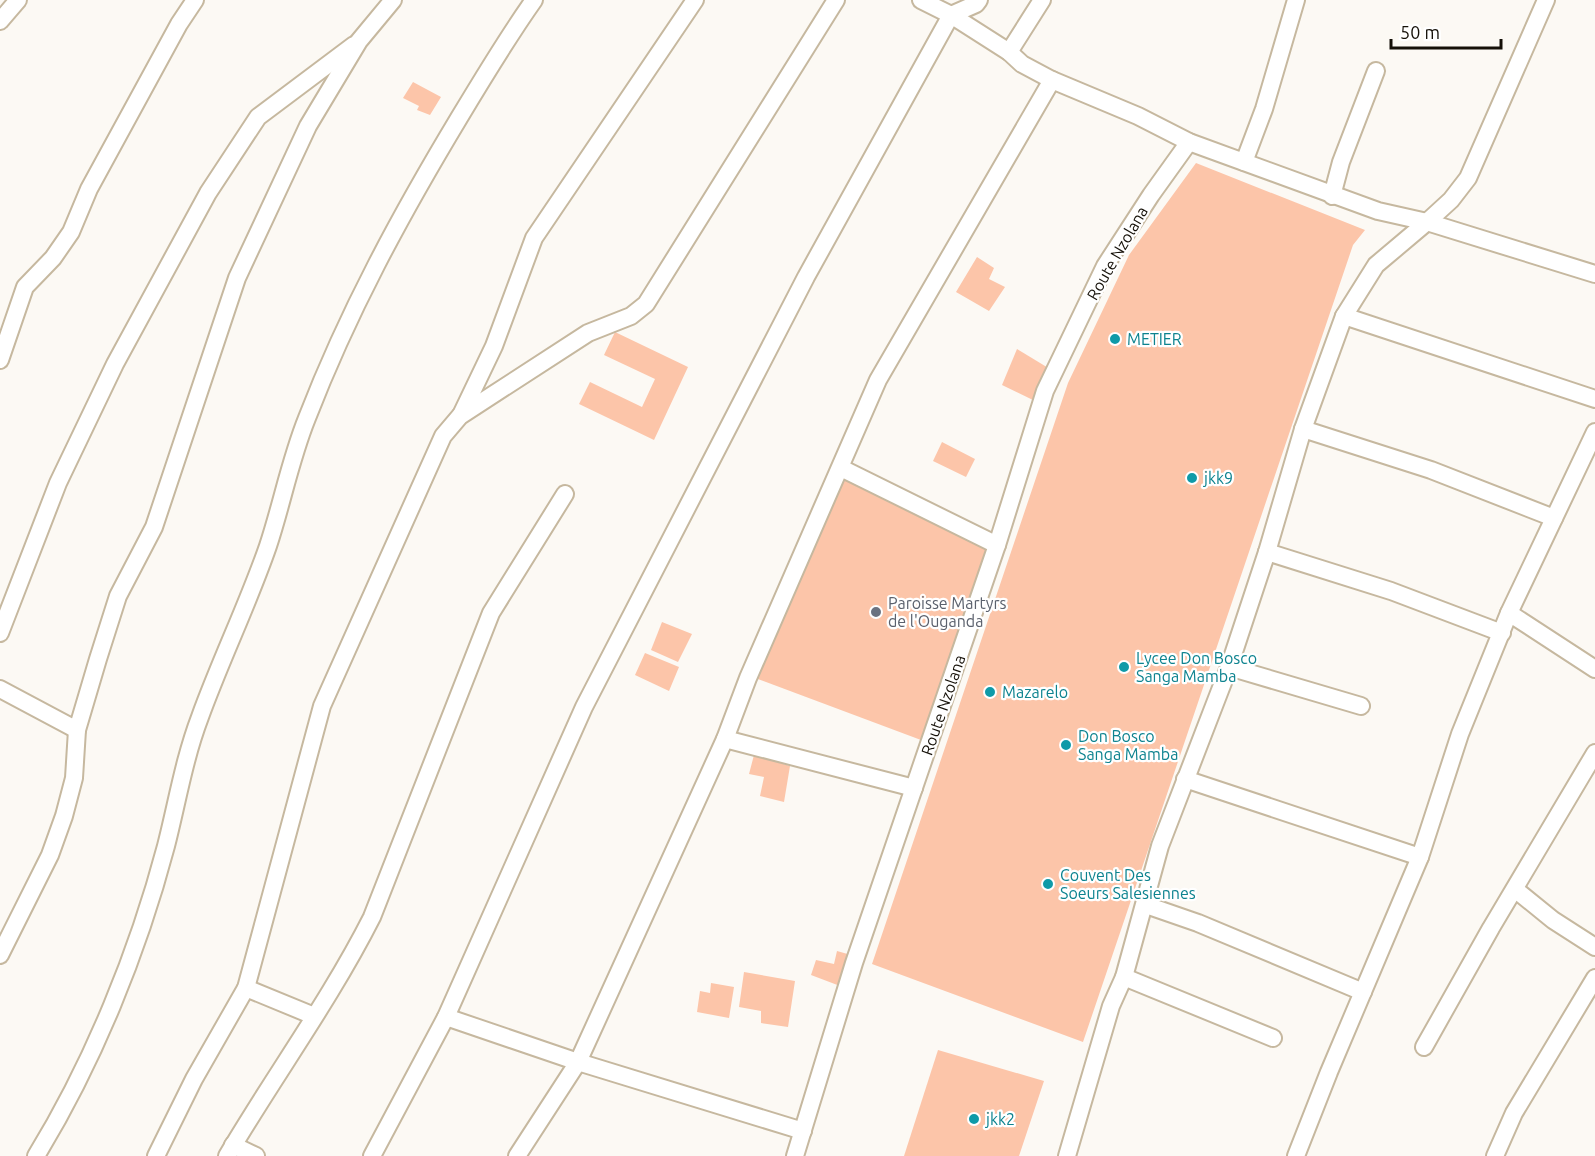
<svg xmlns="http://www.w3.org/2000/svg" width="1595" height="1156" font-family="Ubuntu,sans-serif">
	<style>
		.building { fill: #fcc5a9 }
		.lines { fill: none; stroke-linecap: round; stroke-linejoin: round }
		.minor-casing { stroke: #c6b89f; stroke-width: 20 }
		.minor { stroke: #fff; stroke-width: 16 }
		.culture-dot { fill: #0f9aa8; stroke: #fff; stroke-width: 2 }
		.worship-dot { fill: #6b7280; stroke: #fff; stroke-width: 2 }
		.labels { text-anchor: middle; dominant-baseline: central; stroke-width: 4.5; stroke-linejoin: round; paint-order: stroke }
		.street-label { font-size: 16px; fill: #151008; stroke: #fff }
		.culture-label { font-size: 16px; fill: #0d838f; stroke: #fff; text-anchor: start }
		.worship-label { font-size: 16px; fill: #5b616d; stroke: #fff; text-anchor: start }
	</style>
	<rect width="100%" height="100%" fill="#fcf9f4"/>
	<g class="building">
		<path d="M413,82L441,97L430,115L417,110L419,106L403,98Z"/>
		<path d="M1196,163L1365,230L1353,245L1083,1042L872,964L1068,383L1129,255Z"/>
		<path d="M977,257L994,268L989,279L1005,287L989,311L956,292Z"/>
		<path d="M615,332L688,367L654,440L579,404L590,382L642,407L655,379L604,355Z"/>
		<path d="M1017,349L1050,369L1035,401L1002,385Z"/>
		<path d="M942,442L975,459L966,477L933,461Z"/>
		<path d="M843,479L992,547L921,740L755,678Z"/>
		<path d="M662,622L692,634L678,662L651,650Z"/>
		<path d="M645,653L679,667L669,691L635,675Z"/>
		<path d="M754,755L790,766L784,802L760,796L764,777L749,774Z"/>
		<path d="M837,951L851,955L840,986L811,975L816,960L834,964Z"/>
		<path d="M744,972L795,981L788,1027L761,1023V1011L739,1007Z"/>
		<path d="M711,983L734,987L729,1018L697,1012L700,991L710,993Z"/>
		<path d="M938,1050L1044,1081L1019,1156H904Z"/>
	</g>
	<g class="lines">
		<defs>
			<g id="minor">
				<path d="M921,0L951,15L1009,52L1022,64L1052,80L1138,116L1189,142L1378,211L1427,222L1595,274"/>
				<path d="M0,21L18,0"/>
				<path d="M1009,52L1042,0"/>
				<path d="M1244,162L1264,109L1296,0"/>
				<path d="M1332,196L1341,162L1376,71"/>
				<path d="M1344,316L1595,399"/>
				<path d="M0,360L25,287L53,258L71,232L89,189L179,24L195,0"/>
				<path d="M461,415L494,346L534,238L695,0"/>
				<path d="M1303,429L1431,470L1554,518"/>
				<path d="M841,468L997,545"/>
				<path d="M1267,552L1391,591L1502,633"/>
				<path d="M1509,613L1595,669"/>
				<path d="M0,633L58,483L115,364L208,193L258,117L354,45"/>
				<path d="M1229,667L1361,706"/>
				<path d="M0,689L77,730"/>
				<path d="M725,739L914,788"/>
				<path d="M1185,779L1420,857"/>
				<path d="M1516,890L1553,920L1595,947"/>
				<path d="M1146,905L1198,923L1363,992"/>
				<path d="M0,955L50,855L64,816L74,778L77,730L98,659L118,596L154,527L237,278L308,126L359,41L393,0"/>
				<path d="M1124,977L1273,1038"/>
				<path d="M246,988L314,1016"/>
				<path d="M446,1017L578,1062L803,1131"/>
				<path d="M1424,1047L1491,928L1595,753"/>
				<path d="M233,1145L256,1156"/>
				<path d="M36,1156C93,1063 138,952 166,846C177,803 184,759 200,717C221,659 248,604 268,546C282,504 290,460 307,418C348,312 400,216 459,118C483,78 507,38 534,0"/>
				<path d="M156,1156L194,1079L246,988L322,706L443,436L460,416L588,333L631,316L646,304L836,0"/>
				<path d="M227,1156C274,1076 330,1000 372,917L491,613L565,494"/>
				<path d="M372,1156L446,1017L584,707L806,277L951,15L976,4L979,0"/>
				<path d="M517,1156L578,1062L725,739L748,678L878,380L1052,80"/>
				<path d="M795,1156L854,963L997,545L1045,391L1105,266L1151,195L1189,142"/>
				<path d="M1067,1156L1111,1006L1124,977L1160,846L1229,667L1267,552L1303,429L1344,316L1376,265L1427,222L1451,200L1468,178L1546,0"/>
				<path d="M1296,1156L1329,1072L1420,857L1460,734L1509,613L1595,432"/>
				<path d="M1495,1156L1514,1113L1595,978"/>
			</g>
		</defs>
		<use href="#minor" class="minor-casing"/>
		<use href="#minor" class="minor"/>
	</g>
	<g class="culture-dot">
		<circle cx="1115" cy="339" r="6"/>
		<circle cx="1192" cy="478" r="6"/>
		<circle cx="1124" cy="667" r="6"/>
		<circle cx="990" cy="692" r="6"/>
		<circle cx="1066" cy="745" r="6"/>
		<circle cx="1048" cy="884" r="6"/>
		<circle cx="974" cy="1119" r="6"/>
	</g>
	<circle class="worship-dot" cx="876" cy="612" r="6"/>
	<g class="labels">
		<g class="street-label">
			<text transform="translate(1117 253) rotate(-60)">Route Nzolana</text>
			<text transform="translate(943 705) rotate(-71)">Route Nzolana</text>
		</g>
		<g class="culture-label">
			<text x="1127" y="339">METIER</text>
			<text x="1204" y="478">jkk9</text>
			<text x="1136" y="658">Lycee Don Bosco<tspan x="1136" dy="18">Sanga Mamba</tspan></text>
			<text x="1002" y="692">Mazarelo</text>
			<text x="1078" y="736">Don Bosco<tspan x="1078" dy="18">Sanga Mamba</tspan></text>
			<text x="1060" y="875">Couvent Des<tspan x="1060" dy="18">Soeurs Salesiennes</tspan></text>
			<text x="986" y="1119">jkk2</text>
		</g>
		<g class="worship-label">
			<text x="888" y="603">Paroisse Martyrs<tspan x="888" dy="18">de l'Ouganda</tspan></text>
		</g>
	</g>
	<path d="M1391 39v9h110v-9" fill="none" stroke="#151008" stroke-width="3"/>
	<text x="1400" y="39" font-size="18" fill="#151008" stroke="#ffffff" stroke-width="4.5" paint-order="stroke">50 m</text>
</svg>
